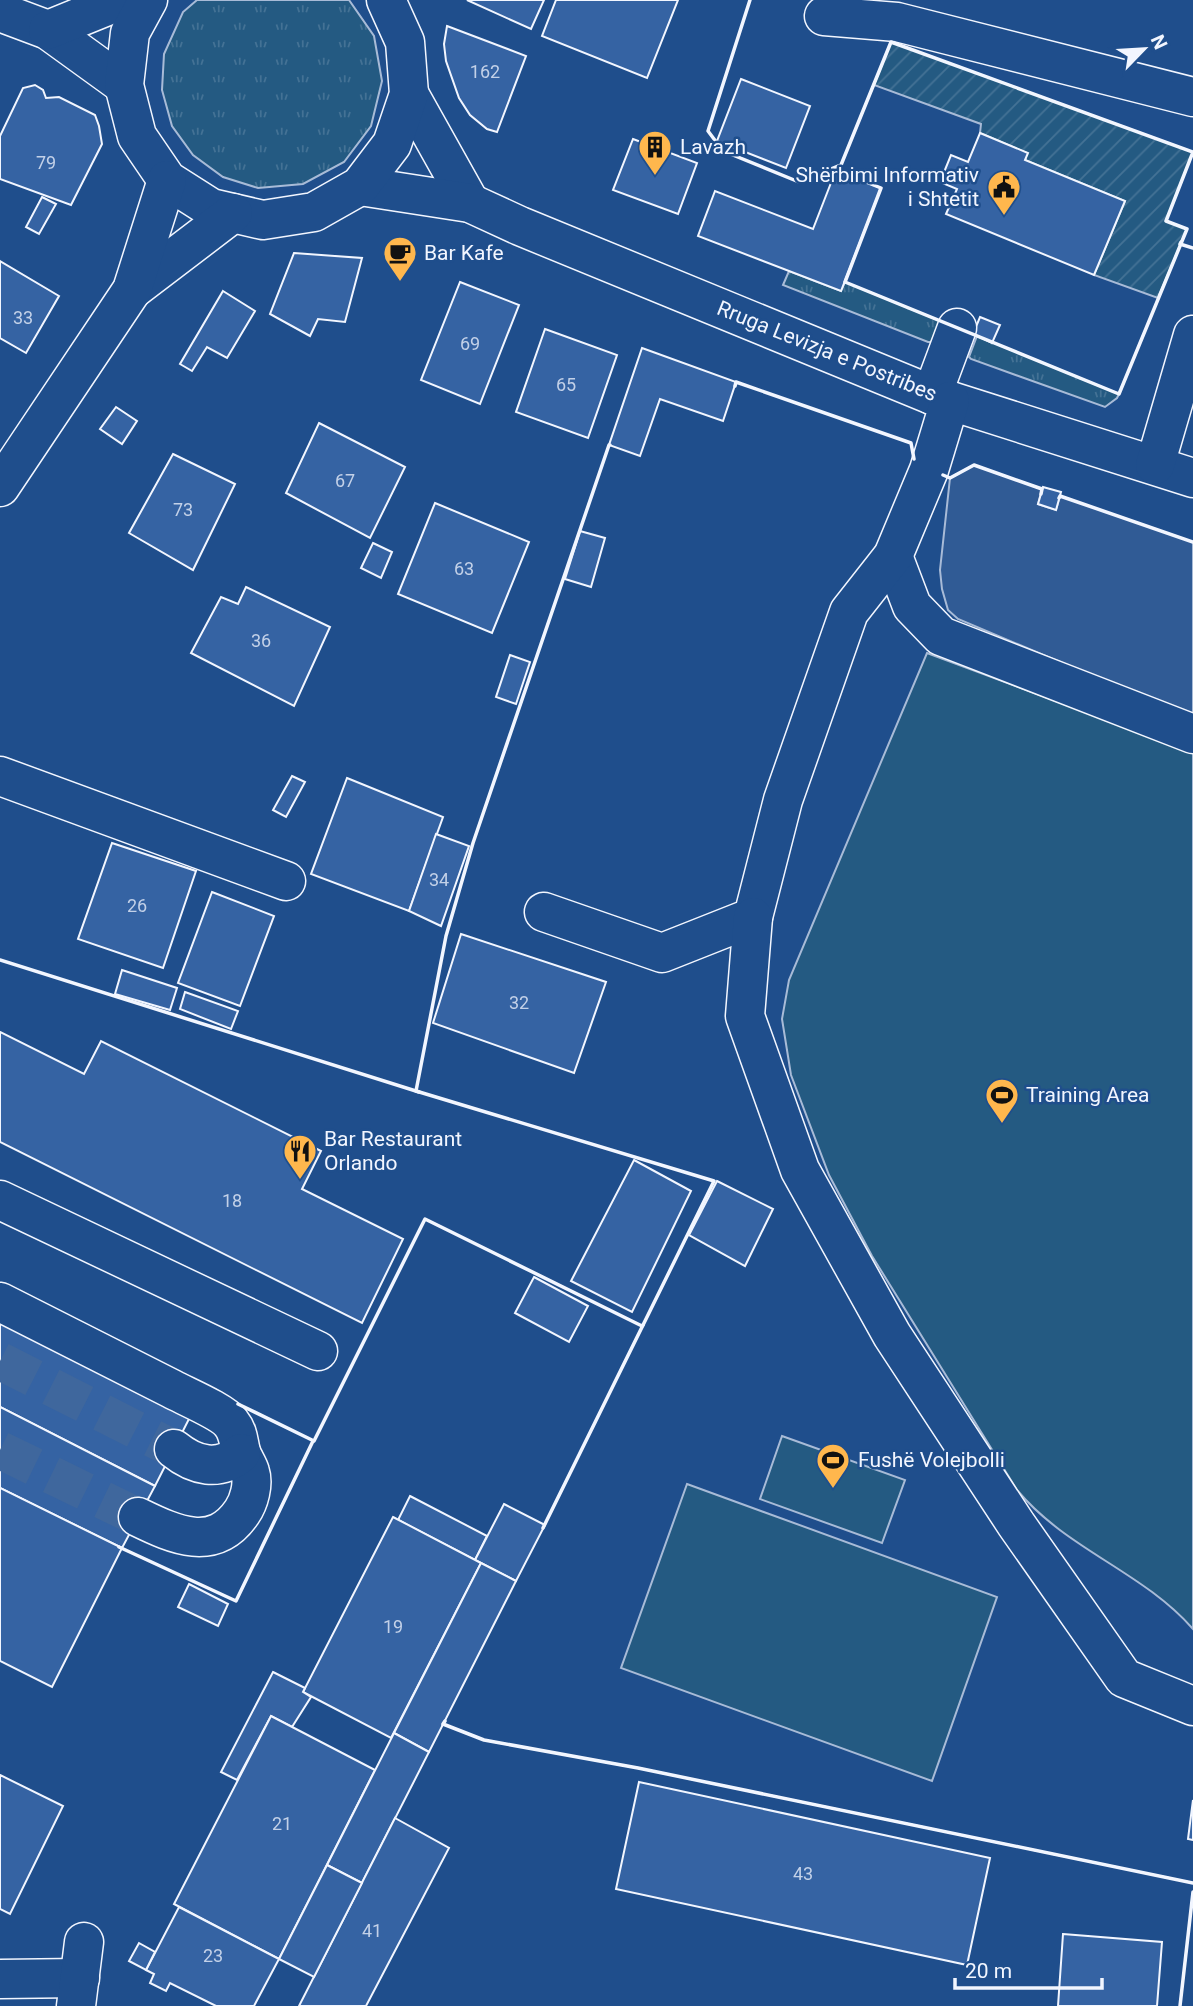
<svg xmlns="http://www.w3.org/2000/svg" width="1193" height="2006" font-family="Roboto,sans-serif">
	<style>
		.grass { fill: url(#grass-tufts); stroke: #a8bbd7; stroke-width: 2 }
		.garden { fill: url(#garden-furrows); stroke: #a8bbd7; stroke-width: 2 }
		.pitch { fill: #245a82; stroke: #a8bbd7; stroke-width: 2 }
		.parking { fill: #305b95; stroke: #a8bbd7; stroke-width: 2 }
		.building { fill: #3563a3; stroke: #f2f6ff; stroke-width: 2 }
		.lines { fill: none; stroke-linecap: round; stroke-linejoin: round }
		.minor-tunnel { stroke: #3f679d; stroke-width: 38; stroke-dasharray: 38 19; stroke-linecap: butt }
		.minor-casing { stroke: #f2f6ff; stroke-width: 41 }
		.major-casing { stroke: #f2f6ff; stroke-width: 41 }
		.minor { stroke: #1f4e8c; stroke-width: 38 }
		.major { stroke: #1f4e8c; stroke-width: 38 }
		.fence { stroke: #f2f6ff; stroke-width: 2; stroke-dasharray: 9 3.5; stroke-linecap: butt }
		.wall { stroke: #f2f6ff; stroke-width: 3.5 }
		.labels { text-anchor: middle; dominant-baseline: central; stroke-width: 5; stroke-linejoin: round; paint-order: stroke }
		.number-label { font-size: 18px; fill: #c3d1e8 }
		.poi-label { font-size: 21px; fill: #f2f6ff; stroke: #1f4e8c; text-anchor: start }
		.street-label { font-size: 21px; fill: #f2f6ff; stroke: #1f4e8c }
	</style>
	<defs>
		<pattern id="grass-tufts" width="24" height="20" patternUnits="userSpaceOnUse" patternTransform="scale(1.75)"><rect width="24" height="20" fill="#245a82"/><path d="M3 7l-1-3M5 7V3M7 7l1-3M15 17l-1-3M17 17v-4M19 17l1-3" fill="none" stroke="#447295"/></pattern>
		<pattern id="garden-furrows" width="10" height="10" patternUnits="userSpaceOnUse" patternTransform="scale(1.75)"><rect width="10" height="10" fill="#245a82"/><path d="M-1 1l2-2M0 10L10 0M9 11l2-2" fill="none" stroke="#447295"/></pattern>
	</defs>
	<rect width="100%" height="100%" fill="#1f4e8c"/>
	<g class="grass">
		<path d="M197,0H349L374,36L382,81L371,126L344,162L303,184L258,188L223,177L193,155L172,126L162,90L164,54L183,12Z"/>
		<path d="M789,271L841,291L845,282L943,322L931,342H928L783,285Z"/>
		<path d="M977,336L1119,394L1117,398L1105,407L971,359L969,357Z"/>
	</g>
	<path class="garden" d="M891,42L1193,152L1166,221L1187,229L1158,298L1094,275L1125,201L1025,160L1027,153L980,133L981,124L874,85Z"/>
	<g class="pitch">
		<path d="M927,653L1193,752V1629C1142,1571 1067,1550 1017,1490L872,1256L829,1175L791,1075L782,1019L789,980Z"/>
		<path d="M782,1436L905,1480L882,1543L760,1499Z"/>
		<path d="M687,1484L997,1597L932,1781L621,1668Z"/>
	</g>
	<path class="parking" d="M974,465L1042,489L1038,504L1056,510L1060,496L1193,542V718L958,619L948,610L942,589L940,570L950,478Z"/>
	<g class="building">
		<path d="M467,0H544L531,29Z"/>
		<path d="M556,0H678L647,78L542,36Z"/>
		<path d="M447,26L526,56L497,132L487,129L470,115L459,98L446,61L444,44Z"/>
		<path d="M741,79L810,106L786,168L717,141Z"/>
		<path d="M35,85L43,90L46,98L59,97L95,115L99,126L102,144L71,205L0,179V136L23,88Z"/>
		<path d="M980,133L1028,153L1025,160L1125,201L1094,275L946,214L957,189L940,182L951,155L968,162Z"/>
		<path d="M633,139L697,163L678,214L613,190Z"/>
		<path d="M836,170L881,188L841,291L698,236L715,191L813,229Z"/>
		<path d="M42,197L56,204L39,234L26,227Z"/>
		<path d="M294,253L362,258L345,322L318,319L310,336L270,314Z"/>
		<path d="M0,261L59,296L26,353L0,338Z"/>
		<path d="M460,282L519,305L480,404L421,380Z"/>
		<path d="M223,291L255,311L227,358L207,347L192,371L180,364Z"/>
		<path d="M980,317L1000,325L992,343L973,334Z"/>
		<path d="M545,329L617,355L588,438L516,412Z"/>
		<path d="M642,348L736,382L723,421L660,399L640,456L609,445Z"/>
		<path d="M116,407L137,421L122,444L100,429Z"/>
		<path d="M319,423L405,467L370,538L286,493Z"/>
		<path d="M173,454L235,484L193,570L129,533Z"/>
		<path d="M1043,487L1061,492L1056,510L1038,504Z"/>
		<path d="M435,503L529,542L492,633L398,594Z"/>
		<path d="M580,531L605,538L591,587L565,579Z"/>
		<path d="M373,543L392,552L381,578L361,568Z"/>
		<path d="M246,587L330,627L294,706L191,653L221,597L238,604Z"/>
		<path d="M510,655L530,662L516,704L496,697Z"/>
		<path d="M292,776L305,782L286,817L273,810Z"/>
		<path d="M347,778L443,817L409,911L311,874Z"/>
		<path d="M436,834L469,846L441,926L409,911Z"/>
		<path d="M112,843L196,871L163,968L78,939Z"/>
		<path d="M212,892L274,916L240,1006L178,983Z"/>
		<path d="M461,934L606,982L574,1073L433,1023Z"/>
		<path d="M122,970L177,988L170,1010L115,994Z"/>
		<path d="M185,992L238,1011L231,1029L180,1009Z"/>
		<path d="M0,1032L84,1074L101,1041L321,1151L302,1189L403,1239L362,1323L0,1142Z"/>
		<path d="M634,1160L691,1191L632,1312L571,1281Z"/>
		<path d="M717,1181L773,1209L745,1266L689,1235Z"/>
		<path d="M534,1277L588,1306L569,1342L515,1313Z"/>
		<path d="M0,1320L190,1417L155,1486L0,1407Z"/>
		<path d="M0,1407L155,1486L122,1548L0,1488Z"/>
		<path d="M0,1488L122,1548L52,1687L0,1661Z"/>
		<path d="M410,1496L487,1536L475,1560L398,1520Z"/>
		<path d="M504,1504L545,1525L516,1581L475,1560Z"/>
		<path d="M393,1517L481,1563L391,1738L303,1692Z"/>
		<path d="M481,1563L516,1581L429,1752L394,1733Z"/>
		<path d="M189,1584L228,1604L218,1626L178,1607Z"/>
		<path d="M273,1672L305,1688L303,1692L311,1697L292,1727L271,1716L237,1780L221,1772Z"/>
		<path d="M271,1716L375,1770L279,1959L174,1904Z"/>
		<path d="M394,1733L429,1752L362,1883L327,1865Z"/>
		<path d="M0,1775L63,1806L10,1914L0,1909Z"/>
		<path d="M639,1782L990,1858L967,1965L616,1889Z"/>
		<path d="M1193,1800V1840L1188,1839Z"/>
		<path d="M395,1818L449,1848L366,2006H299Z"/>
		<path d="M327,1865L362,1883L314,1977L279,1959Z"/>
		<path d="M179,1907L279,1959L254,2006H216L170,1983L166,1991L150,1983L154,1974L146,1970Z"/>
		<path d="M1063,1934L1162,1942L1157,2006H1058Z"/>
		<path d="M139,1943L155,1952L146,1970L129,1961Z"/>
	</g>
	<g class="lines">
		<g class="minor-tunnel">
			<path d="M0,1361L174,1449"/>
			<path d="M0,1450L138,1517"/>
		</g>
		<defs>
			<g id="minor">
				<path d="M0,12L48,30L124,85"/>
				<path d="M824,16L897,22L1193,97"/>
				<path d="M48,30L122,0"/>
				<path d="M409,94L470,203"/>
				<path d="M360,186L470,203L520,226L932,395L1193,478"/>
				<path d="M932,395L957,328"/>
				<path d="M1155,465L1193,335"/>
				<path d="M893,556L912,606L941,636L1193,734"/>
				<path d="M0,776L286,881"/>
				<path d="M544,912L662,953L753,917L783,800L849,612L893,556L929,470L950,401"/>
				<path d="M753,917L745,1016L800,1170L892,1335L1016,1524L1124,1678L1193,1706"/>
				<path d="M0,1200L318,1351"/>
				<path d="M0,1302C57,1331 114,1360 172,1389C185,1396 223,1412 231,1423C239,1433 238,1441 241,1452C243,1459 248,1465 250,1472C254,1484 249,1502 242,1512C214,1553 175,1535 138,1517"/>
				<path d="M174,1449C195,1466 219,1472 241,1453"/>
				<path d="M0,1979L80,1978"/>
				<path d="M76,2006L84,1942"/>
			</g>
			<g id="major">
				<path d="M148,0L130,33L124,85L137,136L167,180L211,208L263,220L314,212L360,186L392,144L409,94L405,42L386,0"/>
				<path d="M132,290L233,213"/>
				<path d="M0,487L132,290L167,180"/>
			</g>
		</defs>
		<use href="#minor" class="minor-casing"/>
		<use href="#major" class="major-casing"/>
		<use href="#minor" class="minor"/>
		<use href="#major" class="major"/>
		<g class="fence">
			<path d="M442,1726L443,1724L484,1740L638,1768L1193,1883"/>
			<path d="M1180,2006L1193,1892"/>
		</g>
		<g class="wall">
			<path d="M750,0L708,131L723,151L799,182L838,166"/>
			<path d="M891,42L1193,152L1166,221L1187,229L1119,394L845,282L881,188L836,170L841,165Z"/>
			<path d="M1181,242L1180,244L1193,248"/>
			<path d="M735,386L736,382L911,443L914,459"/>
			<path d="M943,475L950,478L974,465L1042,489L1041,494"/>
			<path d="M1059,498L1060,496L1193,542"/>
			<path d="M0,960L419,1092"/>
			<path d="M238,1404L314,1441L425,1219L642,1326L643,1325"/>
			<path d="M543,1528L714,1181L416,1091L446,936L473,843L609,445H610"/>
			<path d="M119,1547L236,1601L313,1441"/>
			<path d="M445,1721L443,1724L484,1740L638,1768L1193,1883"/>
			<path d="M1180,2006L1193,1892"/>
		</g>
	</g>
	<defs>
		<symbol id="building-pin" viewBox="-11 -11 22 30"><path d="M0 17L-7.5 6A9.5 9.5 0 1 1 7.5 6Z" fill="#ffb74d" stroke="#1f4e8c"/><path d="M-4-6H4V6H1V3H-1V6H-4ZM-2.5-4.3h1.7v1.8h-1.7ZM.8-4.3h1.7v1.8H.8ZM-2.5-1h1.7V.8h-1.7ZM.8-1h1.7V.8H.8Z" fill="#111"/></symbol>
		<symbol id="civic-pin" viewBox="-11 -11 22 30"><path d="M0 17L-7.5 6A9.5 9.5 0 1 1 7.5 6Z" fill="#ffb74d" stroke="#1f4e8c"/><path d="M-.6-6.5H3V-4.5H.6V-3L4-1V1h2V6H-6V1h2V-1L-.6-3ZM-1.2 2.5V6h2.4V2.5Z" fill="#111"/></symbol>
		<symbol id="cafe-pin" viewBox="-11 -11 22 30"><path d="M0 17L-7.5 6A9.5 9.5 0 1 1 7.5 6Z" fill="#ffb74d" stroke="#1f4e8c"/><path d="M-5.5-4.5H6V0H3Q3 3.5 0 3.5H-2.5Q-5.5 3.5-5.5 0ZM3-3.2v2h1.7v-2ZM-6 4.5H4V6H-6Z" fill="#111"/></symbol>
		<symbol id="stadium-pin" viewBox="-11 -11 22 30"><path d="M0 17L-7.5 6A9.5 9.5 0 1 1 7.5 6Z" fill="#ffb74d" stroke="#1f4e8c"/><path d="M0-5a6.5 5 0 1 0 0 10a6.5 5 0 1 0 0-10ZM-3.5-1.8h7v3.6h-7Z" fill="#111"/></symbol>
		<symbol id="restaurant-pin" viewBox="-11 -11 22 30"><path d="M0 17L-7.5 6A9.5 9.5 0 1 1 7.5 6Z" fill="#ffb74d" stroke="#1f4e8c"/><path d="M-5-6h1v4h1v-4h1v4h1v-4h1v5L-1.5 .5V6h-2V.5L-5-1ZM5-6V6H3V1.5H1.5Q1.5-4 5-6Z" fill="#111"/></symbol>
	</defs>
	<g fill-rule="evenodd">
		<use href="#building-pin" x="636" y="128" width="38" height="52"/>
		<use href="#civic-pin" x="985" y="168" width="38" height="52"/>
		<use href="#cafe-pin" x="381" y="234" width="38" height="52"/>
		<use href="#stadium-pin" x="983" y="1076" width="38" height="52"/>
		<use href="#restaurant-pin" x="281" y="1132" width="38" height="52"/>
		<use href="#stadium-pin" x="814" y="1441" width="38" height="52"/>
	</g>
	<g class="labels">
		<g class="number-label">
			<text x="485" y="71">162</text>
			<text x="46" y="162">79</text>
			<text x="23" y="317">33</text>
			<text x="470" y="343">69</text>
			<text x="566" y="384">65</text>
			<text x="345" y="480">67</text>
			<text x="183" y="509">73</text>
			<text x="464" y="568">63</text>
			<text x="261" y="640">36</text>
			<text x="439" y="879">34</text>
			<text x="137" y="905">26</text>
			<text x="519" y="1002">32</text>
			<text x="232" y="1200">18</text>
			<text x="393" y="1626">19</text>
			<text x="282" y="1823">21</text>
			<text x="803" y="1873">43</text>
			<text x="372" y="1930">41</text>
			<text x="213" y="1955">23</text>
		</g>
		<g class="poi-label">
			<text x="680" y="147">Lavazh</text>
			<text x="979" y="175" text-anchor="end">Shërbimi Informativ<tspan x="979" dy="24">i Shtetit</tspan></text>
			<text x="424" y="253">Bar Kafe</text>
			<text x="1026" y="1095">Training Area</text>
			<text x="324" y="1139">Bar Restaurant<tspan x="324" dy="24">Orlando</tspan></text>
			<text x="858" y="1460">Fushë Volejbolli</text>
		</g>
		<g class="street-label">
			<text transform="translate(827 351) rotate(22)">Rruga Levizja e Postribes</text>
		</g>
	</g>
	<g transform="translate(1144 49) rotate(65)" stroke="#1f4e8c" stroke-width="5" paint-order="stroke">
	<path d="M0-5L12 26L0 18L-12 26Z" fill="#f2f6ff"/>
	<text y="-10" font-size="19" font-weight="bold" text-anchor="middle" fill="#f2f6ff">N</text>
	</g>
	<path d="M955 1978v10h147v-10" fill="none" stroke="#f2f6ff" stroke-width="3.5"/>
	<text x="965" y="1978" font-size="21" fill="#f2f6ff" stroke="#1f4e8c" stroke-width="5" paint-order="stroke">20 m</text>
</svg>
